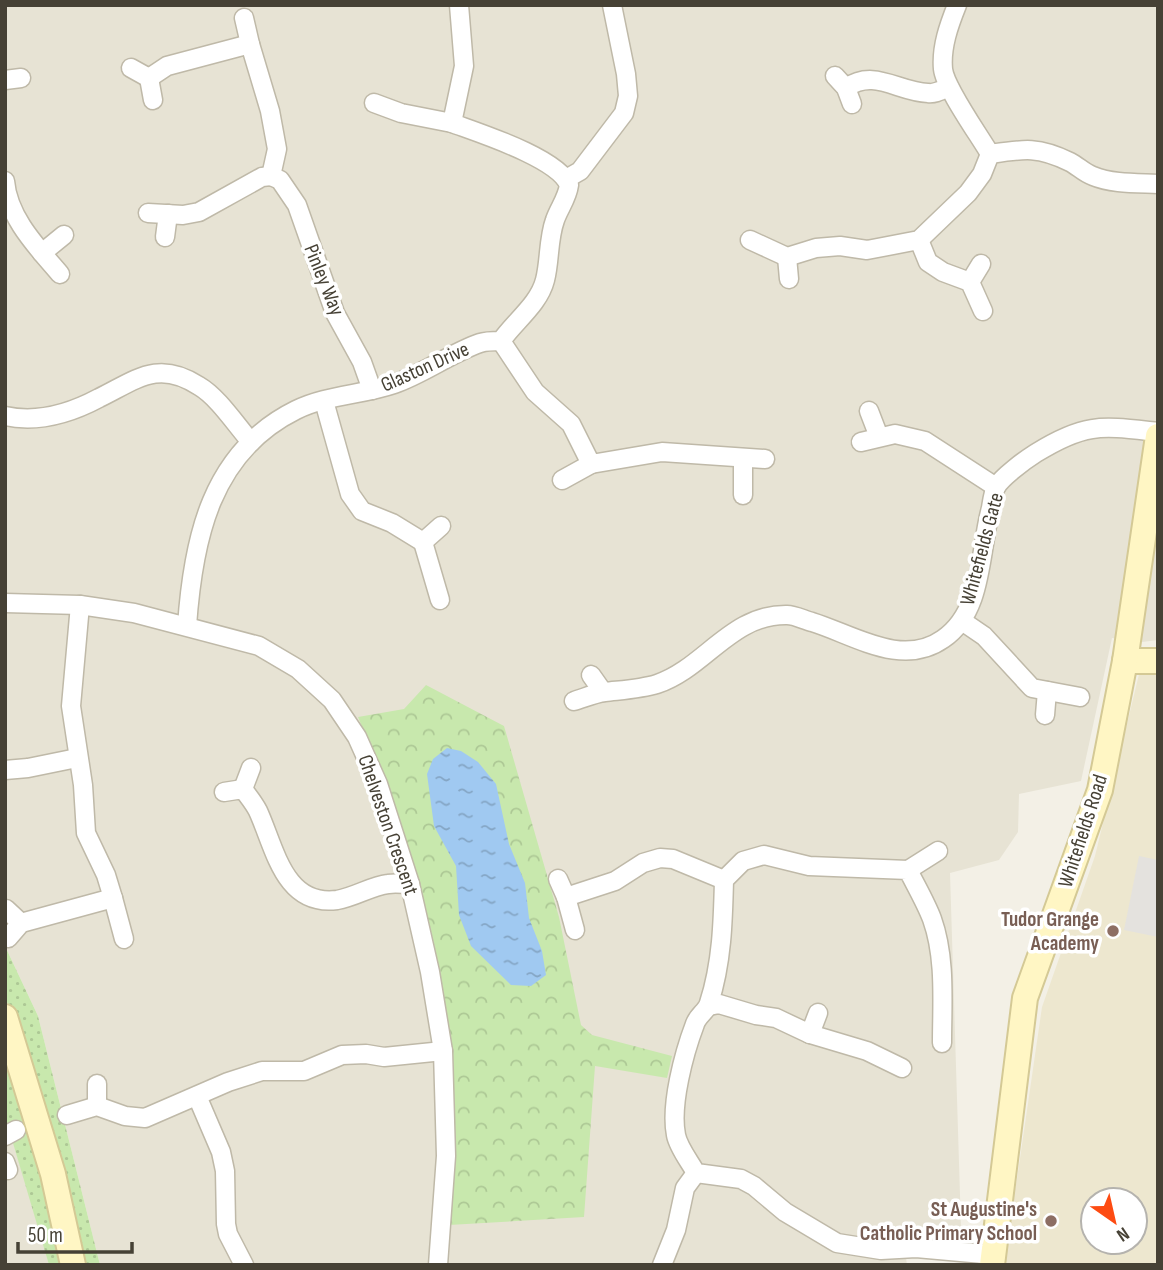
<svg xmlns="http://www.w3.org/2000/svg" width="1163" height="1270" font-family="'Sofia Sans Condensed',sans-serif">
	<style>
		.residential { fill: #e7e3d4 }
		.education { fill: #ede7cf; fill-rule: evenodd }
		.grass { fill: url(#grass-dots) }
		.park { fill: url(#park-crowns) }
		.parking { fill: #e4e2de }
		.water { fill: url(#water-ripples) }
		.lines { fill: none; stroke-linecap: round; stroke-linejoin: round }
		.street-casing { stroke: #bfb9a8; stroke-width: 21 }
		.secondary-casing { stroke: #d4c995; stroke-width: 28 }
		.street { stroke: #fff; stroke-width: 18 }
		.secondary { stroke: #fff6c4; stroke-width: 24 }
		.education-dot { fill: #8d6e63; stroke: #fff; stroke-width: 2.5 }
		.labels { text-anchor: middle; dominant-baseline: central; stroke-width: 7; stroke-linejoin: round; paint-order: stroke }
		.street-label { font-size: 21px; fill: #464135; stroke: #fff }
		.education-label { font-size: 21px; font-weight: bold; fill: #785e54; stroke: #fff; text-anchor: end }
	</style>
	<defs>
		<pattern id="grass-dots" width="8" height="8" patternUnits="userSpaceOnUse" patternTransform="scale(1.75)"><rect width="8" height="8" fill="#c8e8ad"/><path d="M2 2h.1M6 6h.1" fill="none" stroke="#adc895" stroke-width="1.8" stroke-linecap="round"/></pattern>
		<pattern id="park-crowns" width="20" height="18" patternUnits="userSpaceOnUse" patternTransform="scale(1.75)"><rect width="20" height="18" fill="#c8e8ad"/><path d="M2 6a3 3 0 1 1 6 0M12 15a3 3 0 1 1 6 0" fill="none" stroke="#adc895"/></pattern>
		<pattern id="water-ripples" width="26" height="14" patternUnits="userSpaceOnUse" patternTransform="scale(1.75)"><rect width="26" height="14" fill="#a0c9f1"/><path d="M2 4q2-2 4 0t4 0M15 11q2-2 4 0t4 0" fill="none" stroke="#84a5c4"/></pattern>
	</defs>
	<rect width="100%" height="100%" fill="#f3f0e6"/>
	<g class="residential">
		<path d="M5,5H1158V640L1142,642L1112,638L1081,781L1019,794L1018,832L999,860L950,873L961,1227L944,1242L903,1237L907,1265H100L38,1016L5,946Z"/>
		<path d="M5,1116L30,1197L49,1265H5Z"/>
	</g>
	<path class="education" d="M1142,662H1158V1265H1001L1017,1179L1042,1007L1095,856ZM1093,1200H1135V1242H1093Z"/>
	<g class="grass">
		<path d="M5,946L38,1016L100,1265H85L25,1050L5,997Z"/>
		<path d="M5,1047L34,1143L59,1265H49L5,1116Z"/>
	</g>
	<path class="park" d="M426,685L504,726L559,917L581,1025L592,1035L672,1056L667,1078L595,1066L584,1217L449,1225C450,1175 454,1125 452,1075C447,951 405,830 358,717L404,709Z"/>
	<path class="parking" d="M1139,856L1158,860V937L1124,930Z"/>
	<path class="water" d="M447,748L461,751L478,762L496,784L509,844L525,883L529,918L542,951L546,975L531,986L511,985L471,946L459,915L456,866L434,826L427,774L433,759Z"/>
	<g class="lines">
		<defs>
			<g id="street">
				<path d="M957,5C949,25 941,47 943,69C945,88 979,135 990,154"/>
				<path d="M244,18L250,44"/>
				<path d="M131,68L149,78"/>
				<path d="M835,76L846,88L852,104"/>
				<path d="M5,80L21,78"/>
				<path d="M846,88C874,68 898,92 928,93C935,94 942,90 949,87"/>
				<path d="M153,100L149,78L167,66L250,44L270,111L277,149L271,176"/>
				<path d="M374,103L401,113L452,123"/>
				<path d="M271,176L280,180L297,205L335,313L362,362L372,390"/>
				<path d="M566,179L580,171L624,113L628,96L626,74L612,5"/>
				<path d="M5,181C8,218 38,248 60,274"/>
				<path d="M148,213L183,215L199,212L262,177L271,176"/>
				<path d="M165,237L168,214"/>
				<path d="M750,240L787,257L816,248L840,246L867,250L919,240L968,193L982,174L990,154C1023,149 1038,146 1070,162C1078,166 1084,173 1093,176C1112,184 1137,183 1158,184"/>
				<path d="M919,240L928,262L943,272L970,282L983,311"/>
				<path d="M42,253L64,235"/>
				<path d="M787,257L789,279"/>
				<path d="M970,282L981,264"/>
				<path d="M501,341L535,392L571,424L591,464L662,452L765,459"/>
				<path d="M324,401L350,494L362,511L392,523L423,542L441,526"/>
				<path d="M869,411L879,437"/>
				<path d="M5,416C37,423 71,413 99,398C136,380 158,359 199,386C218,397 236,425 251,442"/>
				<path d="M861,442L895,434L925,441L996,487"/>
				<path d="M743,458V495"/>
				<path d="M562,480L591,464"/>
				<path d="M423,542L440,600"/>
				<path d="M5,603L80,605L134,613L259,646L298,669L332,700L357,737L378,784L410,884L430,972L443,1051L446,1156L438,1265"/>
				<path d="M962,621L984,636L1032,688L1080,697"/>
				<path d="M187,626C193,539 211,452 296,410C326,395 362,395 394,384C423,374 451,353 480,343C486,341 494,341 501,341C515,321 539,304 545,280C550,261 548,239 555,220C559,208 567,199 569,185C558,158 479,133 452,123L464,66L459,5"/>
				<path d="M591,675L603,692"/>
				<path d="M574,701C584,698 595,693 605,692C622,690 641,689 657,684C705,668 731,614 787,615C795,615 804,620 812,622C854,635 902,668 943,639C984,611 979,551 991,508C992,502 993,493 996,487C1002,477 1025,460 1036,453C1086,422 1102,426 1158,432"/>
				<path d="M1045,715L1047,691"/>
				<path d="M5,770L28,768L77,758"/>
				<path d="M243,789L251,768"/>
				<path d="M224,792L243,789C248,796 254,803 258,811C275,848 284,907 337,900C355,897 371,886 388,884C395,883 403,884 410,884"/>
				<path d="M908,870L938,851"/>
				<path d="M558,879L566,897"/>
				<path d="M113,898L124,939"/>
				<path d="M6,909L21,923"/>
				<path d="M575,930L566,897L615,881L643,863L660,858L673,859L724,880"/>
				<path d="M8,938L21,923L113,898L106,875L86,833L83,785L71,706L80,605"/>
				<path d="M709,1006L719,1004L756,1015L776,1018L810,1034L867,1051L902,1068"/>
				<path d="M810,1034L818,1013"/>
				<path d="M942,1043C942,1003 946,958 932,919C926,903 916,886 908,870L809,866L764,855L743,861L724,880C723,921 722,963 709,1003C707,1011 698,1015 695,1024C684,1053 670,1105 676,1135C678,1147 690,1162 696,1173L741,1179L754,1186L785,1212L837,1243L881,1250L916,1248L994,1255"/>
				<path d="M97,1084V1106"/>
				<path d="M197,1096L221,1152L225,1171L226,1224L228,1234L244,1265"/>
				<path d="M67,1115L97,1106L125,1116L145,1118L228,1082L262,1071H304L342,1055L366,1054L384,1057L443,1051"/>
				<path d="M5,1136L16,1130"/>
				<path d="M5,1162L8,1170"/>
				<path d="M662,1265L676,1230L685,1188L696,1173"/>
			</g>
			<g id="secondary">
				<path d="M1125,661H1158"/>
				<path d="M5,1017L53,1174L73,1265"/>
				<path d="M992,1265L1025,998L1100,790L1125,661L1158,436"/>
			</g>
		</defs>
		<use href="#street" class="street-casing"/>
		<use href="#secondary" class="secondary-casing"/>
		<use href="#street" class="street"/>
		<use href="#secondary" class="secondary"/>
	</g>
	<g class="education-dot">
		<circle cx="1113" cy="931" r="7"/>
		<circle cx="1051" cy="1221" r="7"/>
	</g>
	<g class="labels">
		<g class="street-label">
			<text transform="translate(324 280) rotate(68)">Pinley Way</text>
			<text transform="translate(425 367) rotate(-24)">Glaston Drive</text>
			<text transform="translate(982 549) rotate(-75)">Whitefields Gate</text>
			<text transform="translate(388 825) rotate(71)">Chelveston Crescent</text>
			<text transform="translate(1083 831) rotate(-72)">Whitefields Road</text>
		</g>
		<g class="education-label">
			<text x="1099" y="919">Tudor Grange<tspan x="1099" dy="24">Academy</tspan></text>
			<text x="1037" y="1209">St Augustine's<tspan x="1037" dy="24">Catholic Primary School</tspan></text>
		</g>
	</g>
	<rect width="1163" height="1270" fill="none" stroke="#464135" stroke-width="14"/>
	<g transform="translate(1114 1221) rotate(146)"><circle r="33" fill="#ffffff" stroke="#b5b3ae" stroke-width="2"/>
	<path d="M0-5L12 26L0 18L-12 26Z" fill="#fd4b12"/>
	<text y="-10" font-size="19" font-weight="bold" text-anchor="middle" fill="#464135">N</text>
	</g>
	<path d="M18 1242v10h114v-10" fill="none" stroke="#464135" stroke-width="3.5"/>
	<text x="28" y="1242" font-size="21" fill="#464135" stroke="#ffffff" stroke-width="5" paint-order="stroke">50 m</text>
</svg>
